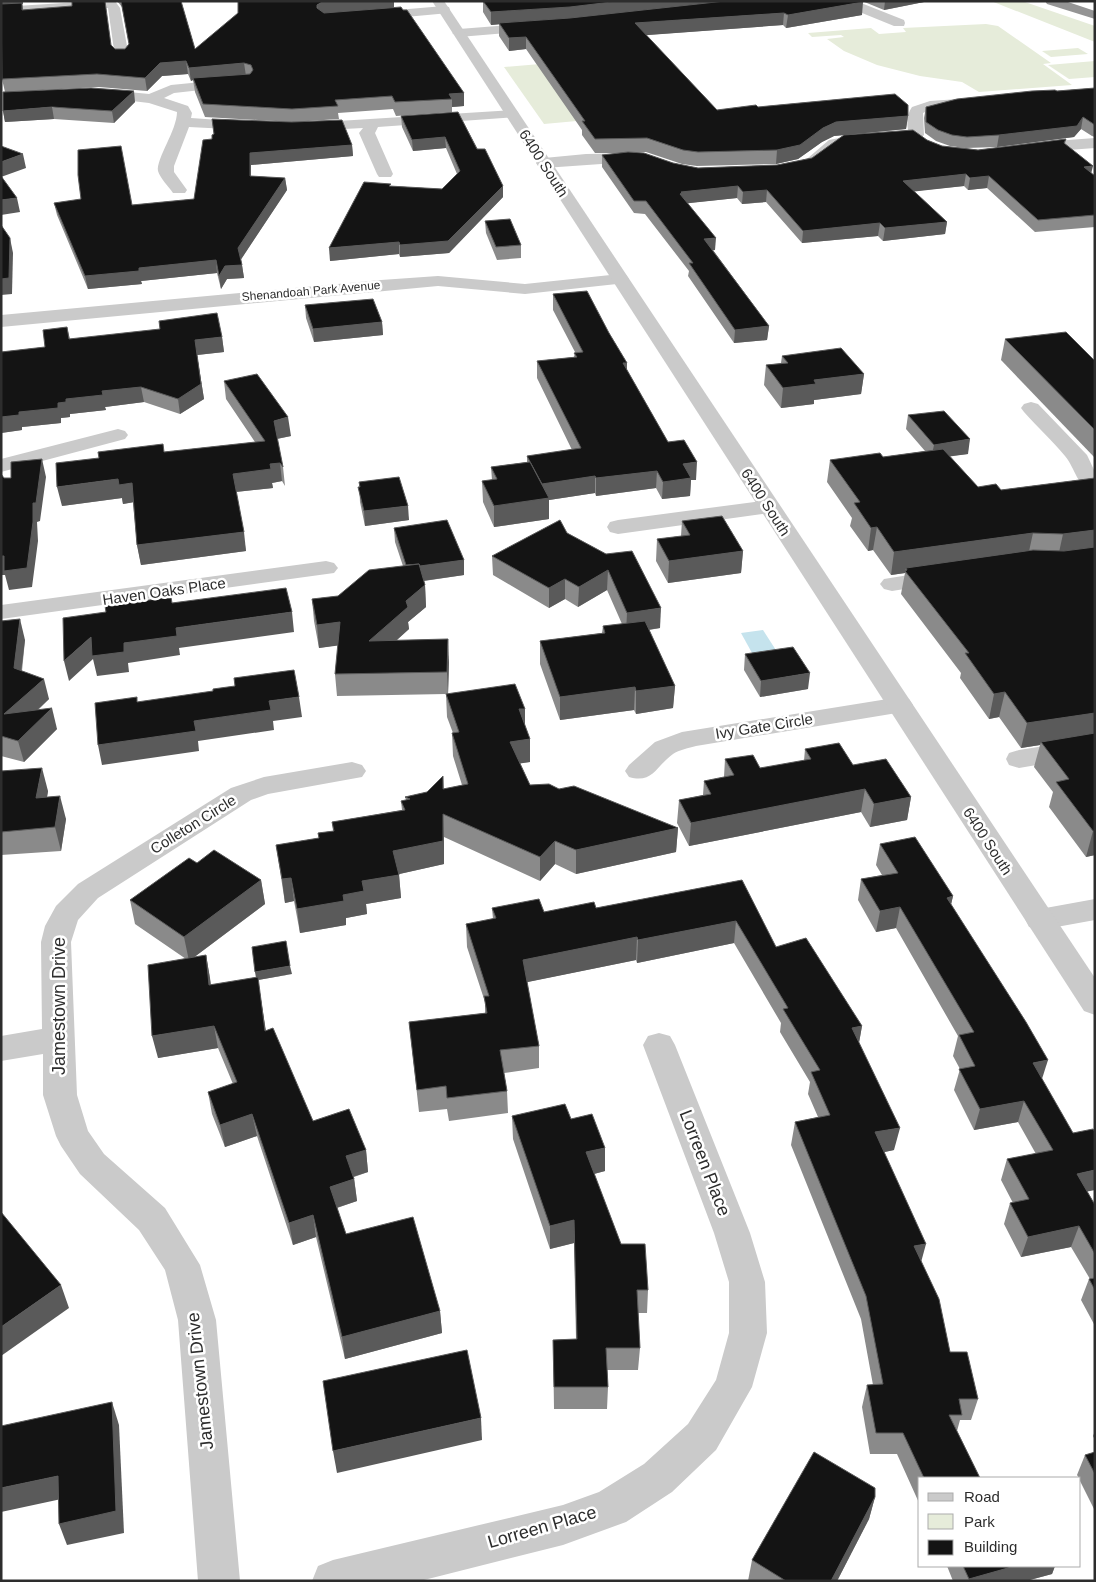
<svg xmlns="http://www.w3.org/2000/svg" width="1096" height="1582" font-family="Arial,sans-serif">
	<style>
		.green { fill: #e6ecda }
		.water { fill: #c5e3ed }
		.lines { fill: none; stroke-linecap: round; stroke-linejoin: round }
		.minor { fill: #cacaca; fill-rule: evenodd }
		.tertiary { fill: #cacaca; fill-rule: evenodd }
		.motorway { fill: #949494; fill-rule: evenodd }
		.wall { fill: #8a8a8a; fill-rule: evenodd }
		.shaded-wall { fill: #5a5a5a }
		.building { fill: #141414; stroke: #5a5a5a }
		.labels { text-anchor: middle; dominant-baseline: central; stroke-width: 5; stroke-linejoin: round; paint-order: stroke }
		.far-street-label { font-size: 12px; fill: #2d2d2d; stroke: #fff }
		.street-label { font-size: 15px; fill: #2d2d2d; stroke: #fff }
		.near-street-label { font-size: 18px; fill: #2d2d2d; stroke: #fff }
	</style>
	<rect width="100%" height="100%" fill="#fff"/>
	<g class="green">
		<path d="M991,1H1022L1095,26V42Z"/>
		<path d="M986,24L998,26L1051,63L1043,64L1072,85L979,92L962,82L920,76L877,65L844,51L827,39L844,37L841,35L812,37L808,33L871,28L879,34L906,32L903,28Z"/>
		<path d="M1078,48L1088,54L1051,57L1042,51Z"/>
		<path d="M657,54L708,109L544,124L504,67Z"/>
		<path d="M1095,61V77L1069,79L1048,65Z"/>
	</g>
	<path class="water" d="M763,630L781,658L757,662L741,633Z"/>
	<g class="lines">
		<g class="minor">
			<path d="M95,1H115L120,8L129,57L127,60H117L115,57L108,8L1,15V7Z"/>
			<path d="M838,1H856L904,20L905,23L904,26H894L840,4Z"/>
			<path d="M444,6L449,7L450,10L449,13L373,20L367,16L373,12Z"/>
			<path d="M537,23L542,24L544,27L542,30L459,37L452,33L459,29Z"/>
			<path d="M232,79L237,80L239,83L237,86L174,93L164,98L188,106L192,113L191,118L248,122L253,123L255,126L253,129L248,130L189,127L174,166V172L187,190L185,193H173C169,187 160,178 158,171C156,159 177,130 177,112L149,103L98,97L93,96L91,93L93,90L98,89L149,94L171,85Z"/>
			<path d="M972,98L977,99L979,102L977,105L932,109L923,113L924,135L921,138H911C906,129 906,115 912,107L930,101Z"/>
			<path d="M512,110L517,111L519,114L517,117L378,127L375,133L393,174L391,177H379L377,174L359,133L363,128L306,131L301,130L299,127L301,124L306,123Z"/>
			<path d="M869,132L874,134L877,137L874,140C864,143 849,142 839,147C823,154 815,176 791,170L789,167L791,164L808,158L829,140Z"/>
			<path d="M1095,138V148L1028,153L1023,151L1020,148L1023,145L1028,143Z"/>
			<path d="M639,153L644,155L647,158L644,161L544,168L538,166L536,163L538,160L544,158L586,154Z"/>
			<path d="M620,274L626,275L629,279L626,283L525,294L438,286L1,327V315L381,280L438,276L525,284Z"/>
			<path d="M1031,402L1038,404L1087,455L1095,472V491C1076,487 1076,469 1065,456C1053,441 1037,427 1024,412L1021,408L1024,404Z"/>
			<path d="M118,429L125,431L128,435L125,439L1,472V459Z"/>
			<path d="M769,500L777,502L780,507L777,512L618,534L610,532L607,527L610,522L618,520Z"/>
			<path d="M326,561L334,563L338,568L334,573L1,619V605Z"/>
			<path d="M940,570L948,572L952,577L948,582L892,591L884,589L880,584L884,579Z"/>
			<path d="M900,697L909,699L913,705L909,711L696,746C689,748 679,750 673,754C656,766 653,784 629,777L625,771L629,765L655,742L682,732Z"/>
			<path d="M1095,738V755L1019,768L1009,765L1006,759L1009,753L1019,750Z"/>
			<path d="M352,762L362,765L366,771L362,777L268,794L251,800L98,898L78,920L71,942L77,1095L88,1131L104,1154L165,1208L200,1265L216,1320L240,1581H198L178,1320L165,1270L139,1230L80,1174L61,1146L56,1136L43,1095V1054L1,1061V1036L42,1029L41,942L45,926L56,906L78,884L231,788L264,777Z"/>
			<path d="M1095,899V920L1040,930L1029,927L1025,919L1029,911Z"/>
			<path d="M659,1033L670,1036L675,1045L750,1233L765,1282L767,1333L752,1387L716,1450L672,1492L626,1522L563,1545L420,1581H312L318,1566L333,1560L563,1505L599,1492L644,1464L688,1424L716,1380L729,1333V1282L714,1233L643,1045L648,1036Z"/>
		</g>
		<path class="tertiary" d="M432,1H444L1095,978V1015L1084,1011Z"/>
		<path class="motorway" d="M1045,1H1065L1095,11V19L1047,4Z"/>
	</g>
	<g class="wall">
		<path d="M1,1L23,4H22L23,10L111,45L115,49H125L129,44L122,7L117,1H181L195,49L394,1V7L464,93V106L452,107V112L396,116L393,109L338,113L339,119L293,122L205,117L195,92L193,80L191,81L188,74L162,76L147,91L99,87L5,92L2,79L1,62Z"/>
		<path d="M483,1H860L862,15L786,28L783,25L646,35L717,110L758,107L908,116L906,129L846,135L927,140L942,146L965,148L950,146L936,141L925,133L924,118L926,107L1057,91L1095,88V137L1092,136L1081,129L1074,137L997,147L966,148L978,150L1066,139L1065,144L1091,173L1095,176V227L1035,232L987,188L968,190L964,186L914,191L947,222L945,234L883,241L878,236L802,243L766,202L742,204L737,198L688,203L715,250H713L769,326L767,340L734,343L688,276L689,271L645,214L634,213L602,167V155L625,153H595L582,135V130L526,49L509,51L499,36V24L491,25L483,12ZM844,135L812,158L777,165L698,168L673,163L632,152H646L682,164L697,166L776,164L798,159L822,142L834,136Z"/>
		<path d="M862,1H929L884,10Z"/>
		<path d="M135,102L114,123L54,119L5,122L3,111Z"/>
		<path d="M458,112L503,197L449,253L400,257L399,254L330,261L391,186L442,189L457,174L446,148L413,151L402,127L401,116Z"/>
		<path d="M212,119L352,145L353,156L251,165V176L285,178L287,190L241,259L244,278L227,279L221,289L217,273L141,281L142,284L88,289L57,215L54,203L132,205L194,199L212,139L214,134Z"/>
		<path d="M485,221L521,245V258L497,260L486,233Z"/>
		<path d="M553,294L609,333L627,363V370L668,442L696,480H691L690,496L662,499L656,488L596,496L595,493L549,500V519L494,527L483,502L482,481L492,480L491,467L527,462V456L572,450L537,378V361L574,357L575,352L553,310Z"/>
		<path d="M305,305L382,322L383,335L314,342L306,318Z"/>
		<path d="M67,327L70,339L222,337L224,352L197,355L204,399L180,414L144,402L105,407L106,410L70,414V417L61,418V423L22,427V430L1,433V352L45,347Z"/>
		<path d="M1005,339L1095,361V458L1001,360Z"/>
		<path d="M782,356L864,374L861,394L814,400V404L781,408L764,385L766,365L781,363Z"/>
		<path d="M224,381L291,436L277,439L283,467L285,486L282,481L272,483L273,488L236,492L246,551L141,565L137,545L133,502L123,504L122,498L62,506L164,452L255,442L226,399Z"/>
		<path d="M908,415L968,454L950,456L978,487L1001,490L1095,478V855L1086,857L1049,807L1053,792L1034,767L1040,745L1021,748L999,717L989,719L960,678L961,673L901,594L905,573L891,575L873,550L868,551L850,526L852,518L827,482L830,460L883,457L925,451L906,429Z"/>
		<path d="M359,482L409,520L365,526L360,502Z"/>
		<path d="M682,521L743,551L741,573L668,583L656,561L657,539L681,536Z"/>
		<path d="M394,528L464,560V575L424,581L425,585L426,607L408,622L409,629L397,640L449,662L448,694L525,709V726L530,739V762L520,763L530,785L559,789L678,828L676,852L576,874L555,864L540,881L444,837V864L399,874L401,898L366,904L367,914L346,918V925L300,933L294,901L285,903L276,845L319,838L318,833L333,831L332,822L402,810L401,801L406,800L405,797L427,792L443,776L444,789L462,785L453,756L452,733H453L447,717L446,694L337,696L335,674L338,645L319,648L314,621L312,599L338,596L403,566L395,542Z"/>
		<path d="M567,533L606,554L660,628L649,630L675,686L673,708L636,714L634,710L560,720L540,664V641L602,633L603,626L622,624L607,590L578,607L565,599L549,608L493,575L492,556Z"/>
		<path d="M1,621L25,640L22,671L49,699L38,710L57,729L24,762L1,756Z"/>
		<path d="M745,654L808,689L760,697L744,670Z"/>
		<path d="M805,749L853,765L911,797L907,820L870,827L861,812L689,846L677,823L679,800L703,795L704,781L724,777L725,759L760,768L804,761Z"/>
		<path d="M1,771L48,791L47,797L66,819L61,851L1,855Z"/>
		<path d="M880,844L953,896L951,904L1042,1079L1087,1191L1095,1205V1326L1081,1300L1089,1279H1090L1071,1247L1021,1257L1004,1224L1010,1203H1013L1001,1180L1007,1159L1036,1154L1018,1122L974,1130L954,1090L960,1069L953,1056L958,1036L896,928L876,932L858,900L861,879L882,875L876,865Z"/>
		<path d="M197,863L261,880L265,904L193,958L206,955L211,985L292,974L258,980L266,1031L313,1121L366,1150L368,1172L354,1177L357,1201L337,1208L346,1234L440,1311L442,1333L345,1359L316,1237L293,1245L257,1136L225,1147L212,1114L208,1092L233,1084L218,1048L158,1058L186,959L135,924L130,900Z"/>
		<path d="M742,880L776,947L862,1026L859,1043L894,1150L884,1152L921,1261L950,1352L978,1399L971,1420H960L957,1431L980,1478H920V1505L897,1454H870L862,1407L867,1385H873L861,1319L791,1145L795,1122L818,1117L808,1094L810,1082L780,1032L781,1023L734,943L637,963L636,960L527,982L539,1046V1068L504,1073L507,1091L508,1113L449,1121L447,1109L419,1112L409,1022L485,1013V1002L467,947L466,924L493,919L492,908L544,912L596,908Z"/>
		<path d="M512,1116L571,1119L605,1171L594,1174L621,1244L648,1290L647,1313H638L640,1348L638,1370H607L608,1387L607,1409H554L553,1340L576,1339L574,1243L550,1249L513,1139Z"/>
		<path d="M1095,1431V1440L1093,1436Z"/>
		<path d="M1095,1452V1511L1080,1481V1478H1079L1077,1475L1085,1455Z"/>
		<path d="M875,1497L869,1519L837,1581H748L752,1560Z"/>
		<path d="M947,1566H1055L1052,1574L1026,1581H953Z"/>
	</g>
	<g class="shaded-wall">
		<path d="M1,1H23V4H22L24,15L1,6Z"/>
		<path d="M324,1H394V8L318,21L317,5Z"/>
		<path d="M620,1H728L570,19L491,25V12Z"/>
		<path d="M885,1H929L884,10Z"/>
		<path d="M863,2L862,15L786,28L788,15Z"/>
		<path d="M784,13L783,25L635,36V23Z"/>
		<path d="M526,37V49L509,51V38Z"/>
		<path d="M186,61L188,74L162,76L147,91L145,78L160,63Z"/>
		<path d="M244,63L246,76L193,78V80L191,81L189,68Z"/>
		<path d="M134,91L135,102L114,123L112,111Z"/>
		<path d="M464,93V106L452,107V99L449,94Z"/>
		<path d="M52,107L54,119L5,122L3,111Z"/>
		<path d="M908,116L906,129L834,136L822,142L798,159L776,164L777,150L836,122Z"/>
		<path d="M1083,117L1081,129L1074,137L997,147L999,135Z"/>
		<path d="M445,137L446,148L413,151L412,140Z"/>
		<path d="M352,145L353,156L251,165V188L250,176V153Z"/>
		<path d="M23,154L26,168L1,177V162Z"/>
		<path d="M1093,166L1090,178L1084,167Z"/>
		<path d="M966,174L964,186L901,193L903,181Z"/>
		<path d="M989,176L987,188L968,190L970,178Z"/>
		<path d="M285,178L287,190L240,261L238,248Z"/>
		<path d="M503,186V197L449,253L400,257V245Z"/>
		<path d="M738,186L737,198L681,204L679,206L681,192Z"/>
		<path d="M767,190L766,202L742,204L743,192Z"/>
		<path d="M17,198L20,212L1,215V200Z"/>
		<path d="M947,222L945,234L883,241L885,228Z"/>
		<path d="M880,223L878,236L802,243L803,231Z"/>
		<path d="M10,238L13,253L12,294L1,295V279Z"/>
		<path d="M716,238L715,250L704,252V239Z"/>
		<path d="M399,242V254L330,261L329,248Z"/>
		<path d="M216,260L217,273L141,281L142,284L88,289L85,276L139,268Z"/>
		<path d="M242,265L244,278L227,279L221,289L219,276L225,266Z"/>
		<path d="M382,322L383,335L314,342L313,329Z"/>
		<path d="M769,326L767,340L734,343L735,330Z"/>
		<path d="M222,337L224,352L197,355L204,399L180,414L178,399L195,340Z"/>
		<path d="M623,363H627L626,380Z"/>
		<path d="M864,374L861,394L814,400V404L781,408L783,388L814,380Z"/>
		<path d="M141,387L144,402L105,407L106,410L70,414V417L61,418V423L22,427V430L1,433V417L19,412L58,403L66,399L102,391Z"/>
		<path d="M288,417L291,436L276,439L274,421Z"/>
		<path d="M970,439L968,454L931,459L934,445Z"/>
		<path d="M42,459L46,477L40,521L37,522L38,541L32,587L9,590L5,575H1V556L33,503Z"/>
		<path d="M697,462L696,480H691L690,496L662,499L663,482L683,464Z"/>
		<path d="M280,463L282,481L272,483L273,488L235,492L233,474L270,464Z"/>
		<path d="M657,471L656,488L596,496V478Z"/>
		<path d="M595,476V493L549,500V519L494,527V506L542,484Z"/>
		<path d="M118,479L132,483L135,502L123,504L122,498L62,506L57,487Z"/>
		<path d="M408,506L409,520L365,526L364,511Z"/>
		<path d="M877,527L873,550L868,551L871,528Z"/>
		<path d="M1095,530V553L1058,557L1063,534Z"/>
		<path d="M244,532L246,551L141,565L137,545Z"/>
		<path d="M1033,533L1028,556L907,570L906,568L905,573L891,575L894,552Z"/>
		<path d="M743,551L741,573L668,583L669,561Z"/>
		<path d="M464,560V575L408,583L407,568Z"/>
		<path d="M608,570L607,590L578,607L579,587Z"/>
		<path d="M565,579V599L549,608V588Z"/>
		<path d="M425,585L426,607L408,622L409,629L371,663L369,641L406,601Z"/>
		<path d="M661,608L660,628L626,633L627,613Z"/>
		<path d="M292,612L294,632L179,648L180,655L128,663L129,672L97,676L93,659L69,681L64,661L91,637L124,643L176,628Z"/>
		<path d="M20,619L25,640L19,689L14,668Z"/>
		<path d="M340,622L342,645L319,648L317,625Z"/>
		<path d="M448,639L449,662L448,694L447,672Z"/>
		<path d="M810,673L808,689L760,697L761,681Z"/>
		<path d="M44,679L49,699L10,735L4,714Z"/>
		<path d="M675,686L673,708L636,714V691Z"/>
		<path d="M635,687L634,710L560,720V697Z"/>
		<path d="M1005,692L999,717L989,719L994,694Z"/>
		<path d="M299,697L302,717L273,721L274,730L198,741L199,751L102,765L98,745L269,701Z"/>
		<path d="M52,708L57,729L24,762L18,741Z"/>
		<path d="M519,709H525V731Z"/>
		<path d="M1095,713V737L1041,742L1040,745L1021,748L1027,723Z"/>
		<path d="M530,739V762L510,765V742Z"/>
		<path d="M42,768L48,791L43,821L36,798Z"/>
		<path d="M865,789L861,812L689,846L691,823Z"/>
		<path d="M60,796L66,819L61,851L55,827Z"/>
		<path d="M911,797L907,820L870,827L874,804Z"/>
		<path d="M443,814L444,837V864L395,875L393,851Z"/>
		<path d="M678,828L676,852L576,874V850Z"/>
		<path d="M1093,831H1095V855L1086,857Z"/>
		<path d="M555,841V864L540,881V857Z"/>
		<path d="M399,875L401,898L366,904L367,914L346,918V925L300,933L297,909L343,895L362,881Z"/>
		<path d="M291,878L294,901L285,903L282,879Z"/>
		<path d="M261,880L265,904L189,961L184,937Z"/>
		<path d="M953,896L948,918L947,898Z"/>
		<path d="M900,907L896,928L876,932L880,911Z"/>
		<path d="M736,921L734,943L637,963L638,940Z"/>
		<path d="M637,937L636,960L523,983V960Z"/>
		<path d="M206,955L210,978L213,1007L209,985Z"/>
		<path d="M290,966L292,974L258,980L269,1053L255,972Z"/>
		<path d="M214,1026L218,1048L158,1058L152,1036Z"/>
		<path d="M862,1026L858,1048L852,1028Z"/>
		<path d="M1048,1060L1041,1082L1033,1063Z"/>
		<path d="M1024,1101L1018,1122L974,1130L980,1109Z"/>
		<path d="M252,1114L257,1136L225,1147L220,1125Z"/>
		<path d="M900,1128L894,1150L871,1155L875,1132Z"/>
		<path d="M605,1148V1171L586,1176V1152Z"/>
		<path d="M366,1150L368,1172L349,1178L346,1156Z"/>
		<path d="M1095,1170V1190L1070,1195L1077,1174Z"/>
		<path d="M354,1179L357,1201L333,1209L330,1187Z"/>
		<path d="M313,1215L316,1237L293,1245L289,1223Z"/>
		<path d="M574,1220V1243L550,1249V1226Z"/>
		<path d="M1079,1226L1071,1247L1021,1257L1028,1237Z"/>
		<path d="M926,1244L920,1266L914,1246Z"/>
		<path d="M61,1285L69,1308L1,1356V1327Z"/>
		<path d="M440,1311L442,1333L345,1359L342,1337Z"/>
		<path d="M112,1402L119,1425L124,1533L67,1545L59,1524Z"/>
		<path d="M481,1418L482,1440L337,1473L333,1451Z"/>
		<path d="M58,1476L66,1498L1,1512V1488Z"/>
		<path d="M875,1497L869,1519L837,1581H831Z"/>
		<path d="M1015,1566H1055L1052,1574L1026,1581H968L969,1579Z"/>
	</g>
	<g class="building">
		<path d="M72,1H105L111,45L115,49H125L129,44L121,1H181L195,49L238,13V1H324L317,5V8L324,13L401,7L403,10H407L464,93L449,94L452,99L395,102L392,96L335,100L338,106L292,109L203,104L193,78L250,74L253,70L251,65L244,63L189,68L186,61L160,63L145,78L97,74L2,79L1,4L22,3V10L72,6Z"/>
		<path d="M483,1H620L570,7L491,12Z"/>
		<path d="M725,1H860L863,2L788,15L784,13L635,23L717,110L756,105L758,107L895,94L908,105V116L836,122L823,128L800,145L777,150L698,152L683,150L647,138L595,139L582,121H585L526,37L509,38L499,23L570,18Z"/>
		<path d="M91,88L134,91L112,111L52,107L3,111V92Z"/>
		<path d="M1095,88V125L1083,117L1077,126L999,135L967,137L952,135L938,130L926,122V107L957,99L1032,91L1055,90L1057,91Z"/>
		<path d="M458,112L477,149H485L503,186L448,241L400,245L399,242L329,248L364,182L391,184L389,186L442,189L460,171L445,137L412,140L401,116Z"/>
		<path d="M212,119L292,122L342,120L352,145L250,153V176L285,178L238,248L242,265L225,266L219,276L216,260L139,268V271L85,276L54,203L81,199L78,175V150L121,146L132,205L194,199L203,140L212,139V135L214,134Z"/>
		<path d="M913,130L927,140L942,146L978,150L1066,139L1064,143L1093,166L1084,167L1095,176V215L1038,220L989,176L970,178L966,174L903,181L947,222L885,228L880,223L803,231L767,190L743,192L738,186L681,192L682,193L680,194L716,238L704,239L769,326L735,330L689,263H693L646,201H634L602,155L628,152L644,153L673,163L698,168L777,165L812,158L844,135Z"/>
		<path d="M1,146L23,154L1,162Z"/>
		<path d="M1,176L17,198L1,200Z"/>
		<path d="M510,219L521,245L496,247L485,221Z"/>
		<path d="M1,225L10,238L9,278L1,279Z"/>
		<path d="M587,291L609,333L627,363H623L668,442L684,440L697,462L683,464L691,478L663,482L657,471L596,478L595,476L542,484L527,456L581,448L537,361L577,357L574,353L583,352L553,294Z"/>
		<path d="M373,299L382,322L313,329L305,305Z"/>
		<path d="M217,313L222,337L195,340L201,384L178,399L141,387L102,391L103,395L66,399V402L58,403V408L19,412V415L1,417V352L45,347L43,330L67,327L69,339L160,329L159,321Z"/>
		<path d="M1066,332L1095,361V430L1005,339Z"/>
		<path d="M841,348L864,374L814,380L816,384L783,388L766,365L788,363L782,356Z"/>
		<path d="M257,374L288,417L274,421L283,467L280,463L270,464L271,469L233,474L244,532L137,545L132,483L119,485L118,479L57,487L56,463L99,458L98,452L163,444L164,452L265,441L224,381Z"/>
		<path d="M944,411L970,439L934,445L908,415Z"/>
		<path d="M943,449L978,487L996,484L1001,490L1095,478V530L1063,534L1033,533L894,552L877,527L871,528L854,503L860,502L830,460L880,453L883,457Z"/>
		<path d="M42,459L36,503H33V522L27,568L4,571V556H1V474L4,478H11V462Z"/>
		<path d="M530,462L549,498L494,506L482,481L497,479L491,467Z"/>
		<path d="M399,477L408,506L364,511L358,487H360L359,482Z"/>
		<path d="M722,516L743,551L669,561L657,539L690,535L682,521Z"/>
		<path d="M447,520L464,560L420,566L419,564L406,565L394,528Z"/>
		<path d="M560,520L567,533L606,554L632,551L661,608L627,613L608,570L579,587L565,579L549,588L492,556Z"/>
		<path d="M1095,547V713L1027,723L1005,692L994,694L965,653H969L905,571L907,570L906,568L1033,550L1064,551Z"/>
		<path d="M419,564L425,585L406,601L408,607L369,641L448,639L447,672L335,674L340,622L317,625L312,599L338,596L369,570Z"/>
		<path d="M286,588L292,612L176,628L177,636L124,643V652L92,656L91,637L64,661L63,618L106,612L105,606L171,597L172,603Z"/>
		<path d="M20,619L14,668L44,679L4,714L52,708L18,741L1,736V621Z"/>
		<path d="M645,621L675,686L636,691L635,687L560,697L540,641L605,633L603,626Z"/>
		<path d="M793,647L810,673L761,681L745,654Z"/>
		<path d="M294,670L299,697L269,701L271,710L194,721L196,731L98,745L95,703L137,697V702L213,691V689L235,686L234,678Z"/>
		<path d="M515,684L525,709H519L530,739L510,742L530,785L549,784L559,789L574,786L678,828L576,850L555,841L540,857L443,814V841L393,851L399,875L362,881L364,891L343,895L344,901L297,909L291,878L282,879L276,845L319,838L318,833L334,831L332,822L405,810L401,801L410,799L405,797L427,792L443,776V789L468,784L452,733L459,732L446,694Z"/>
		<path d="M1095,733V831H1093L1056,782L1069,779L1041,742Z"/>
		<path d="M839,743L853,765L886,759L911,797L874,804L865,789L691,823L679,800L711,794L704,781L734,775L725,759L753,755L760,768L811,759L805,749Z"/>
		<path d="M42,768L36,798L60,796L55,827L1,832V771Z"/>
		<path d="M915,837L953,896L947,898L1026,1022L1048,1060L1033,1063L1073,1133L1093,1129L1095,1132V1170L1077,1174L1095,1205V1254L1079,1226L1028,1237L1010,1203L1029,1199L1007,1159L1053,1150L1024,1101L980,1109L959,1069L975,1066L959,1035L974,1032L900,907L880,911L861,879L898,873L880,844Z"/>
		<path d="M214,850L261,880L184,937L130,900L189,858L197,863Z"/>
		<path d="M742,880L776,947L806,938L862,1026L852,1028L900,1128L875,1132L926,1244L914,1246L939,1299L950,1352H967L978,1399H959L962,1415H949L980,1478H924L903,1433H876L867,1385L883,1384L866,1296L795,1122L830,1115L811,1072L820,1070L783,1009L788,1008L736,921L638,940L637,937L523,960L539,1046L500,1050L507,1091L447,1098L446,1086L417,1090L409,1022L487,1013L484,996H489L466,924L496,918L492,908L539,899L544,912L594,902L596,908Z"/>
		<path d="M286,941L290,966L255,972L252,947Z"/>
		<path d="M206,955L209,985L258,977L265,1031L273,1028L313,1121L349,1109L366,1150L346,1156L354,1179L330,1187L346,1234L413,1217L440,1311L342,1337L313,1215L289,1223L252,1114L220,1125L208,1092L237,1082L214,1026L152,1036L148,965Z"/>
		<path d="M565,1104L571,1119L592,1114L605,1148L586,1152L621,1244H645L648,1290H637L640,1348H606L608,1387H554L553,1340L577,1339L574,1220L550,1226L512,1116Z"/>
		<path d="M1,1212L61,1285L1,1327Z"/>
		<path d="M1095,1278V1290L1089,1279Z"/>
		<path d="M467,1350L481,1418L333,1451L323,1381Z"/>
		<path d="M112,1402L116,1511L59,1524L58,1476L1,1488V1426Z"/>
		<path d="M814,1452L875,1488V1497L831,1581H786L752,1560Z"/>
		<path d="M1095,1452V1474L1085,1455Z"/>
		<path d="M963,1566H1015L969,1579Z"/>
	</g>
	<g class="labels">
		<g class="far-street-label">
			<text transform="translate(311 291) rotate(-5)">Shenandoah Park Avenue</text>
		</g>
		<g class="street-label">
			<text transform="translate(544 163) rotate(57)">6400 South</text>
			<text transform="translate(766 502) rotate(57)">6400 South</text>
			<text transform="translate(164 591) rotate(-8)">Haven Oaks Place</text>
			<text transform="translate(764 726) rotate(-9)">Ivy Gate Circle</text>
			<text transform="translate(193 824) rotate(-32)">Colleton Circle</text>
			<text transform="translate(988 841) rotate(57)">6400 South</text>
		</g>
		<g class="near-street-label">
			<text transform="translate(59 1006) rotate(-90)">Jamestown Drive</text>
			<text transform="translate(705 1163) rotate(69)">Lorreen Place</text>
			<text transform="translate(200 1381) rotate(-96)">Jamestown Drive</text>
			<text transform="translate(542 1527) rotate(-16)">Lorreen Place</text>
		</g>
	</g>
	<rect width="1096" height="1582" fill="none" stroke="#2d2d2d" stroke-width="5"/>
	<rect x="918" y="1477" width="162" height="90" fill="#ffffff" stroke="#ababab"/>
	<rect x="928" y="1493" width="25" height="8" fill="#cacaca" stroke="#ababab"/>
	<text x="964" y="1502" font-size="15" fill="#2d2d2d">Road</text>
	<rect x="928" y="1514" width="25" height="15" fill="#e6ecda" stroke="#ababab"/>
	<text x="964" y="1527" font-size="15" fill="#2d2d2d">Park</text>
	<rect x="928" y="1540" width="25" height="15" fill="#141414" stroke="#ababab"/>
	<text x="964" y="1552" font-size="15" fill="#2d2d2d">Building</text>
</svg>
